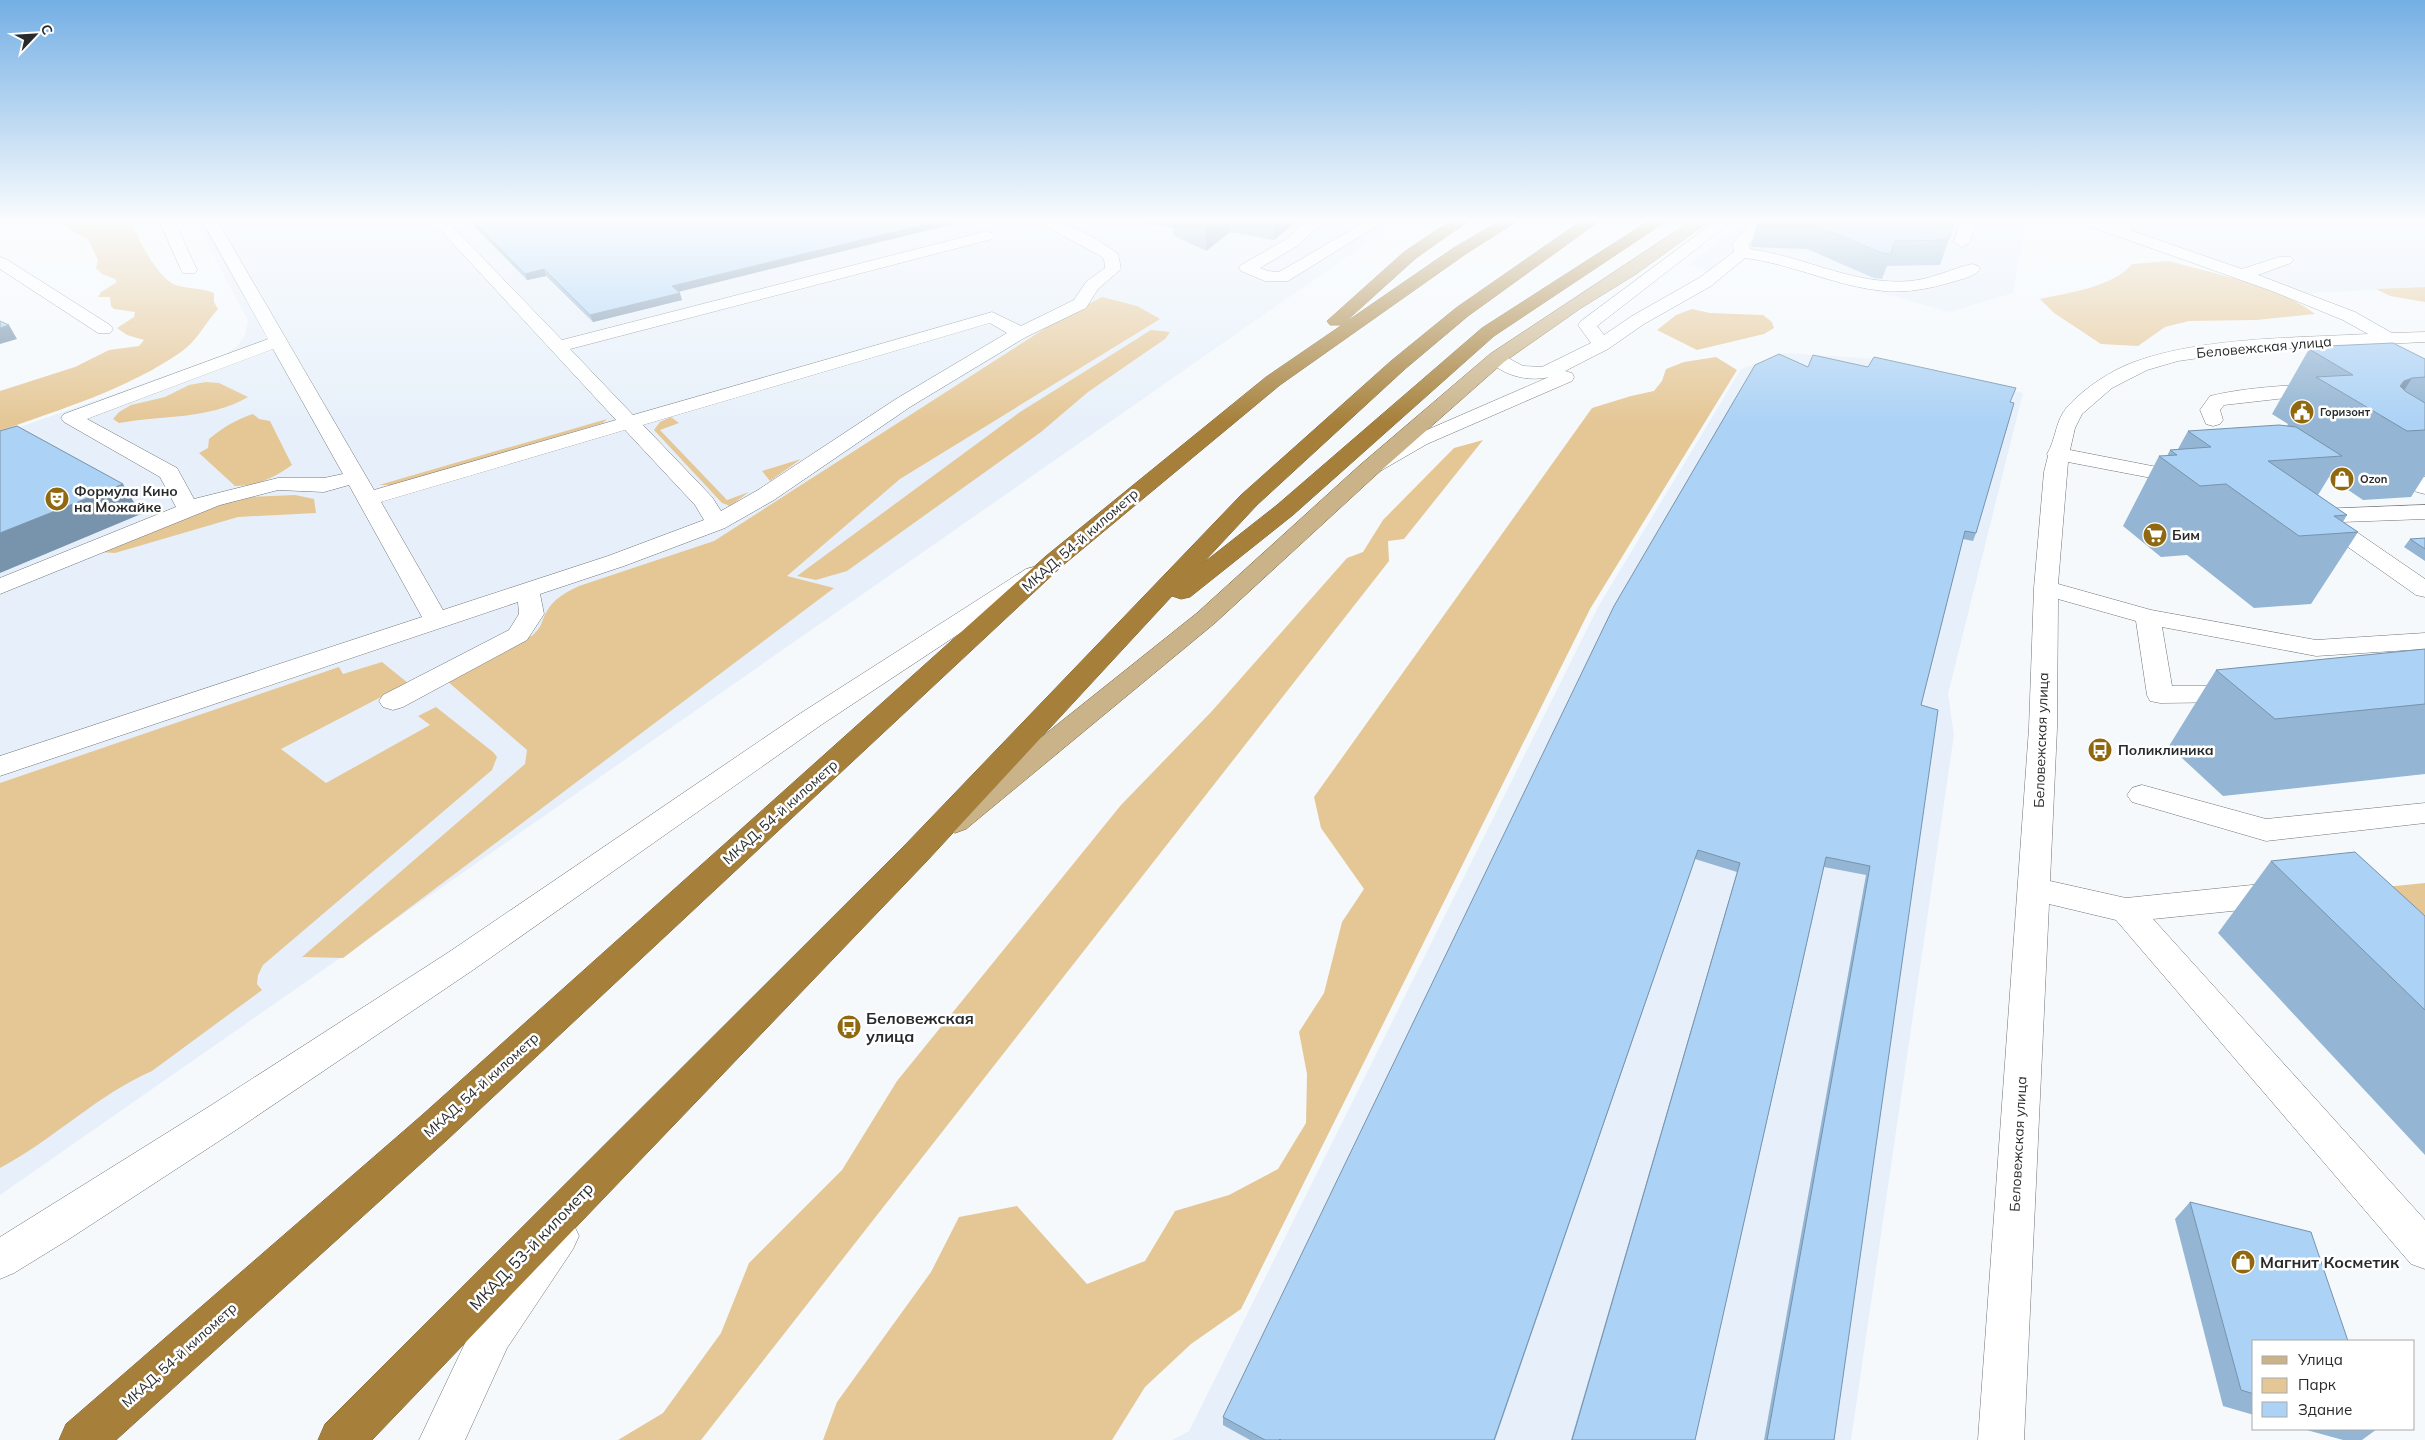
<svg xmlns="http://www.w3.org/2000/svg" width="2425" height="1440" font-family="Mulish,sans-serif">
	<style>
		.built { fill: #e7f0fa }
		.green { fill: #e5c796 }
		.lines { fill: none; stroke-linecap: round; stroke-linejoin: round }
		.minor-casing { stroke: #707477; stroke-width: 1 }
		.major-casing { stroke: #7a6235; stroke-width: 1 }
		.highway-casing { stroke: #7a6235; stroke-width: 1 }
		.minor { fill: #fff; fill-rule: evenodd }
		.major { fill: #cab389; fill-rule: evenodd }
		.highway { fill: #a6803a; fill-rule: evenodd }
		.wall { fill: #94b5d3 }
		.shaded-wall { fill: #7893ac }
		.building { fill: #acd2f5; stroke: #7893ac }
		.labels { text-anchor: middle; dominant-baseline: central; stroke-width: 5; stroke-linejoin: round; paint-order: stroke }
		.far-poi-label { font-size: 11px; font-weight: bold; fill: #282a2b; stroke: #fff; text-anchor: start }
		.street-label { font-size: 14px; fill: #282a2b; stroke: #fff }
		.poi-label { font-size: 14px; font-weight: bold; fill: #282a2b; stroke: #fff; text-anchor: start }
		.near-poi-label { font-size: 16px; font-weight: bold; fill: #282a2b; stroke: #fff; text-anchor: start }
		.near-street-label { font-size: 16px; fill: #282a2b; stroke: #fff }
	</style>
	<rect width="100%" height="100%" fill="#f5f9fc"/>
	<g class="built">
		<path d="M195,222H1397L0,1195V434L225,355L238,345L245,335L248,320Z"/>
		<path d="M1743,222H2026L2013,293L1949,312L1749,256L1725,275L1688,265Z"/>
		<path d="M2073,222H2425V288L2284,294Z"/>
		<path d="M1785,353L1875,359L2023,393L1948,694L1954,735L1851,1440H1172L1189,1431L1598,607L1741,369Z"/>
	</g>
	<g class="green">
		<path d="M57,222H131C139,240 159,282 179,286C192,289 202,288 214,293V302L218,309C205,323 198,340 181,352C128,389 61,409 0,431V391L75,367L109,350L139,346L144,340L127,335L117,328L134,317L135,312L114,309L111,306L110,297H98L101,292L117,282L115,279L102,274L96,268L98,260L88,239Z"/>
		<path d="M2169,261C2217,275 2275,284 2315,314L2256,320L2189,321L2165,327L2138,346L2101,344L2054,313L2040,299C2067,293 2114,287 2132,264Z"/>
		<path d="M2425,287V302L2390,296L2376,289Z"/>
		<path d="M1102,297L1137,306L1160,319L900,479L787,576L834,588L343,958L302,957L525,764L527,750L447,681L533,635C544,624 540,623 547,611C554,598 567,592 579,586L714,541L1058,320Z"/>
		<path d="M1692,309L1710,313L1763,315L1772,322L1774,328L1764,334L1697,350L1657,330L1676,315Z"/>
		<path d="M1151,330L1170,332L1165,339L1088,392L1041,432L847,571L816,580L797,576L1020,412Z"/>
		<path d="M1716,357L1737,370L1590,609L1241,1309L1191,1344L1145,1387L1112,1440H823L837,1402L931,1272L959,1217L1017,1206L1087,1284L1145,1261L1175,1211L1229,1195L1278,1169L1306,1123L1307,1074L1299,1032L1324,993L1342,922L1364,889L1321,828L1314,797L1592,408L1631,396L1654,391L1662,381L1666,369L1684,362Z"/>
		<path d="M206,382L219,383L248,397C208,420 163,415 119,423L113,419L119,412L131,405L165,397L189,385Z"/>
		<path d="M253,414L259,419L270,421L292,465C274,478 257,486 235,486L199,453L208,448L209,439C222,428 237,419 253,414Z"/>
		<path d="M671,417L679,423L660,430L727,500L749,492L730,506L722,503L654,430L660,422Z"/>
		<path d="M607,419L603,423L394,485H379Z"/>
		<path d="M1483,440L1404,539L1388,541L1389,561L701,1440H618L663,1413L721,1333L749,1263L842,1170L897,1081L1121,805L1212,711L1347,558L1363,552L1383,520L1454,448Z"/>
		<path d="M801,459L770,481L762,471Z"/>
		<path d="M295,495L314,499L316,513L238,517L115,553L98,552L202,509L250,497Z"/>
		<path d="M382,662L408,683L281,749L326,783L430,725L418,716L436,707L493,752L497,757L492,770L263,965L258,975L257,984L262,990L152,1071C97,1095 53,1140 0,1168V783L339,667L343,674Z"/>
		<path d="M2425,883V923L2385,887Z"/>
	</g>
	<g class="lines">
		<defs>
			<g id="minor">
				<path d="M160,222H175L197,270L195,273H183L181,270Z"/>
				<path d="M203,222H218L374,490L616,420L433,222H448L562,340L987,231L995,236L992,239L570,349L633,415L992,312L1021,326L1074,300L1086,282L1105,268L1104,259L1099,255L1043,225L1041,222C1069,222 1095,237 1118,254L1121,269L1098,289L1086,308L1026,337L910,407L774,500L725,528L624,566L540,594L544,614L527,640L403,707L393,710L383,707L379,701L383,695L509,630L519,614L518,602L0,776V756L422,617L349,485L324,492L278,490L220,505L0,594V578L176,507L160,477L64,422L61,418L64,414L268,339ZM990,323L1007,333L896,399L758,490L721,511L712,497L643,425ZM273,349L343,474L324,478H278L194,499L177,468L87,419ZM625,430L695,505L704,520L608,556L443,610L381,502Z"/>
				<path d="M1306,222H1323L1297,246L1260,268L1268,271L1279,272L1365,222H1383L1288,281H1265L1241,271L1239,268L1241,265L1285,240Z"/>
				<path d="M1714,222H1731L1597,326L1604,335L1632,316L1699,278L1734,252L1733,243L1753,222H1771L1749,244L1750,249C1803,256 1855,286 1910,281C1932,279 1951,269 1972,264L1978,266L1980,269C1975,277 1958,280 1949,283C1928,289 1906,293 1884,291C1837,287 1793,264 1745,258L1711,286L1644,324L1608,349L1565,371L1572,373L1574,377L1572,381L1427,444L1382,470L1375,472L1368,470L1364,466L1368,462L1413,436L1549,377C1530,382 1500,376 1488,358L1490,354L1497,352L1523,366L1542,367L1591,343L1578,325L1581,321Z"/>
				<path d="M1960,222H1976L1970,242L1962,247L1954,242Z"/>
				<path d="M2083,222H2105L2114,225L2122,222H2141L2139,225L2129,230L2242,269L2279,257H2291L2293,260L2291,263L2258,275L2355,312L2392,333L2425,332V342L2255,350L2178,361L2147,370L2112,388L2082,414L2075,428L2070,450L2188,473L2196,474L2199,479L2196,484L2188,485L2068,462L2058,584L2151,610L2316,640L2425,633V649L2316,656L2162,627L2172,686H2239L2248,688L2252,694L2248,700L2239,702L2160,703L2150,701L2147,695L2136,621L2058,599L2057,728L2050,881L2126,898L2281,882L2292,886L2297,894L2292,902L2281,906L2153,919L2425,1220V1269L2411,1264L2116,920L2049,904L2024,1440H1978L2029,728L2034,588L2044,472L2048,456L2047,454C2056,440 2055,420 2068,406C2086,387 2110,371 2134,362C2203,337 2295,338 2368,334L2343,320L2272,291L2086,225Z"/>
				<path d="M0,257L6,259L110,325L113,329L110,333H98L0,269Z"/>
				<path d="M2323,383L2330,385L2333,389L2330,393L2224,405L2220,410L2223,420L2220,424L2213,426L2206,424L2200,410L2210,396C2247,387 2285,386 2323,383Z"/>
				<path d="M2425,442V454L2393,457L2425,477V494L2417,492L2364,456L2361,452L2364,448L2371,446Z"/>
				<path d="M2425,505V519L2342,522L2425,579V597L2416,595L2311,521L2308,516L2311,511L2319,509Z"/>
				<path d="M1034,567L1042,569L1046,574L1042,579L821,725L473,970L236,1130L66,1241L14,1273L0,1279V1237L210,1106L449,952L801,713L1026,569Z"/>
				<path d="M2142,785L2266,819L2425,803V823L2266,841L2132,802L2127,795L2132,788Z"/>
				<path d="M559,1217L573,1223L579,1236L573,1249L507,1348L465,1440H419L477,1318L545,1223Z"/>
			</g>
			<path id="major" d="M1690,222H1708L1636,274L1581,308L1504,362L1376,475L1215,623L966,829L955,833L944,829L940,822L944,815L1197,613L1360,465L1490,354Z"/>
			<g id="highway">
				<path d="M1449,222H1467L1416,258L1343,324L1455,247L1498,222H1516L1467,253L1280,385L1062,566L447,1140L116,1440H59L66,1424L421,1116L1046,556L1266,377L1342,325H1330L1327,321L1404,252Z"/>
				<path d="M1580,222H1598L1468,316L1405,369L1257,505L1202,564L1277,505L1482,328L1647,222H1665L1494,336L1293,515L1190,597L1181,599L1172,596L926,862L372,1440H318L325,1424L904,846L1241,495L1391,361L1456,308Z"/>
			</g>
		</defs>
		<use href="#minor" class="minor-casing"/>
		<use href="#major" class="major-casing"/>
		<use href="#highway" class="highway-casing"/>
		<use href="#minor" class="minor"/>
		<use href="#major" class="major"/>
		<use href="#highway" class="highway"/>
	</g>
	<g class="wall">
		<path d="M473,222H961L678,291L682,300L593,322L546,276L527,280L475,227Z"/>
		<path d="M1136,222H1296L1274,240L1230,232L1206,251L1173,235V228Z"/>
		<path d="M1757,222H1955L1940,265L1887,266L1882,279L1874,278L1807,249L1752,247L1751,245Z"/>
		<path d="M2327,346L2425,359V475L2411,497L2363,500L2329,477L2318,495L2347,515L2343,522L2358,532L2311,604L2254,608L2187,555L2161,557L2123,526L2159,456H2167L2170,450L2178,449L2188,431L2287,426L2288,424L2272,414L2309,349H2326Z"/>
		<path d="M1808,367L2010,402L1976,533L1973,541L1963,539L1921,705L1834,1440H1764L1866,875L1824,867L1695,1440H1571L1737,872L1695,859L1495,1440H1250L1223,1425V1417Z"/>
		<path d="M2425,538V561L2404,547L2410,539Z"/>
		<path d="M2425,649V774L2223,796L2169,746L2216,670Z"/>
		<path d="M2271,861L2425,916V1155L2218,933Z"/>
		<path d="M2190,1202L2254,1341V1415L2223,1406L2175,1219Z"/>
		<path d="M2303,1429H2377L2362,1440H2343Z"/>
	</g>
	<g class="shaded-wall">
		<path d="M935,222H961L674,293L672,286Z"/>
		<path d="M1213,222H1230V232L1206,251V227Z"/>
		<path d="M1275,222H1296L1274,240Z"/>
		<path d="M544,269L546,276L527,280L525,274Z"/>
		<path d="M680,293L682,300L593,322L590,315Z"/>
		<path d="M9,325L17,339L0,344V328Z"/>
		<path d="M2412,378L2386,419L2381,416L2404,381Z"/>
		<path d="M123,484L141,514L0,573V533Z"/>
	</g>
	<g class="building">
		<path d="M474,222H935L672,286L680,293L590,315L544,269L525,274Z"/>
		<path d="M1195,222H1213L1206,227Z"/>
		<path d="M1758,222H1955L1948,240L1895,241L1891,254L1882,253L1814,225L1758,223Z"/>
		<path d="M0,321L9,325L0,328Z"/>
		<path d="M2393,343L2425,359V377L2412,378L2404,381L2400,386L2405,391L2425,403V430L2407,431L2316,377L2353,375L2309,349L2332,348L2327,346Z"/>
		<path d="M1779,354L1808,367L1813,355L1868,367L1874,357L2016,388L2010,402L2014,403L1976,533L1965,531L1921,705L1938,710L1834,1440H1767L1870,866L1826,857L1695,1440H1572L1740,863L1698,850L1494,1440H1281L1280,1439L1279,1440H1265L1223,1417L1614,606L1755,365Z"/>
		<path d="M2279,425L2296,427L2342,456L2268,461L2347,515L2334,516L2358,532L2299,536L2226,484L2200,486L2159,456L2177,455L2170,450L2211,447L2188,431Z"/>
		<path d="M17,426L123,484L0,533V431Z"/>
		<path d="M2425,538V549L2410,539Z"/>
		<path d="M2425,649V704L2275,719L2216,670Z"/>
		<path d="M2355,852L2425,916V1010L2271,861Z"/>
		<path d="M2190,1202L2311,1232L2348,1341H2254V1394L2241,1390Z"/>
	</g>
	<linearGradient id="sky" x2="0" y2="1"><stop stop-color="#74afe4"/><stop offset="0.52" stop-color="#fafcfe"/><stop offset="1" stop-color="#fafcfe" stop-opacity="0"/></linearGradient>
	<rect width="2425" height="423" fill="url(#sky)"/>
	<defs>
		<symbol id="civic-disc" viewBox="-11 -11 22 22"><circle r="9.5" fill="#90680f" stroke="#fff"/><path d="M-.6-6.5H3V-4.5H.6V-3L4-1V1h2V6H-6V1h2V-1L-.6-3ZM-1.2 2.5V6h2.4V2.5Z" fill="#fff"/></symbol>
		<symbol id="shop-disc" viewBox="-11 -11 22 22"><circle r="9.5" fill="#90680f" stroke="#fff"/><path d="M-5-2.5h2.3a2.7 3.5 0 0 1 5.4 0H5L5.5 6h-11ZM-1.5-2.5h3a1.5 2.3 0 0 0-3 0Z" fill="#fff"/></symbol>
		<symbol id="theatre-disc" viewBox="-11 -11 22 22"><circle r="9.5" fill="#90680f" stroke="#fff"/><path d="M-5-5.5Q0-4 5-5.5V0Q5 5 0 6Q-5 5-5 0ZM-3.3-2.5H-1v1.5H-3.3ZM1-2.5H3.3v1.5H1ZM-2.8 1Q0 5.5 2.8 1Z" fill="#fff"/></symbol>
		<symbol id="supermarket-disc" viewBox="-11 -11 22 22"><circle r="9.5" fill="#90680f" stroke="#fff"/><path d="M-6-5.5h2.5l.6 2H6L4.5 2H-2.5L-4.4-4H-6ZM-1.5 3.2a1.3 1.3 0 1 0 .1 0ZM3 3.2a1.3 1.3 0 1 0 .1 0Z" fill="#fff"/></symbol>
		<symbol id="bus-disc" viewBox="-11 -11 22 22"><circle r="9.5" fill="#90680f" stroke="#fff"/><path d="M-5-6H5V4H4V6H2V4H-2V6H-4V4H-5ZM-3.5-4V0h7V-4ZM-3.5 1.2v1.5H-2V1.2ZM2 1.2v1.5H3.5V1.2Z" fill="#fff"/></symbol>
	</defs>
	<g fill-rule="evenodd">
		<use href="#civic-disc" x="2288" y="398" width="28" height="28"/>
		<use href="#shop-disc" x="2328" y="465" width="28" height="28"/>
		<use href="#theatre-disc" x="43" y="485" width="28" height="28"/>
		<use href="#supermarket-disc" x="2141" y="521" width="28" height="28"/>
		<use href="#bus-disc" x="2086" y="736" width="28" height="28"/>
		<use href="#bus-disc" x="835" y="1013" width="28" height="28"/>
		<use href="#shop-disc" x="2229" y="1248" width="28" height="28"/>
	</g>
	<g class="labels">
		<g class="far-poi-label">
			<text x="2320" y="412">Горизонт</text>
			<text x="2360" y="479">Ozon</text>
		</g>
		<g class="street-label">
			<text transform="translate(2264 347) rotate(-5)">Беловежская улица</text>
			<text transform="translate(1080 540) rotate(-41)">МКАД, 54-й километр</text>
			<text transform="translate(2041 740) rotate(-88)">Беловежская улица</text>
			<text transform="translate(780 812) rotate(-42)">МКАД, 54-й километр</text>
			<text transform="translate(481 1085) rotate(-42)">МКАД, 54-й километр</text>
			<text transform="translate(2018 1144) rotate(-87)">Беловежская улица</text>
			<text transform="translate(179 1355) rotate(-42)">МКАД, 54-й километр</text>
		</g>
		<g class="poi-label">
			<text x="74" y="491">Формула Кино<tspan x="74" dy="16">на Можайке</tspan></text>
			<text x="2172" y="535">Бим</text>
			<text x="2118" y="750">Поликлиника</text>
		</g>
		<g class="near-poi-label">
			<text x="866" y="1018">Беловежская<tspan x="866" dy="18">улица</tspan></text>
			<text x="2260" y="1262">Магнит Косметик</text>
		</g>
		<g class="near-street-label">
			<text transform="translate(531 1246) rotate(-46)">МКАД, 53-й километр</text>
		</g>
	</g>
	<rect x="2252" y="1340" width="162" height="90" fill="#ffffff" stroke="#a9aaaa"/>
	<rect x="2262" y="1356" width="25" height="8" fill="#cab389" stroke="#a9aaaa"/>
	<text x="2298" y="1365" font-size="15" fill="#282a2b">Улица</text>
	<rect x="2262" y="1378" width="25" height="15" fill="#e5c796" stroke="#a9aaaa"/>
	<text x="2298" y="1390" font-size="15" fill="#282a2b">Парк</text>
	<rect x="2262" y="1402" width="25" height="15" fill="#acd2f5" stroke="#a9aaaa"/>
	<text x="2298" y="1415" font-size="15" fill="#282a2b">Здание</text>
	<g transform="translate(35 35) rotate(65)" stroke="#ffffff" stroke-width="4" paint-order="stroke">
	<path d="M0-4L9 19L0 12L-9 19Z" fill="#282a2b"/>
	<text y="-8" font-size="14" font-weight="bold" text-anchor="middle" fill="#282a2b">С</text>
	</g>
</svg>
